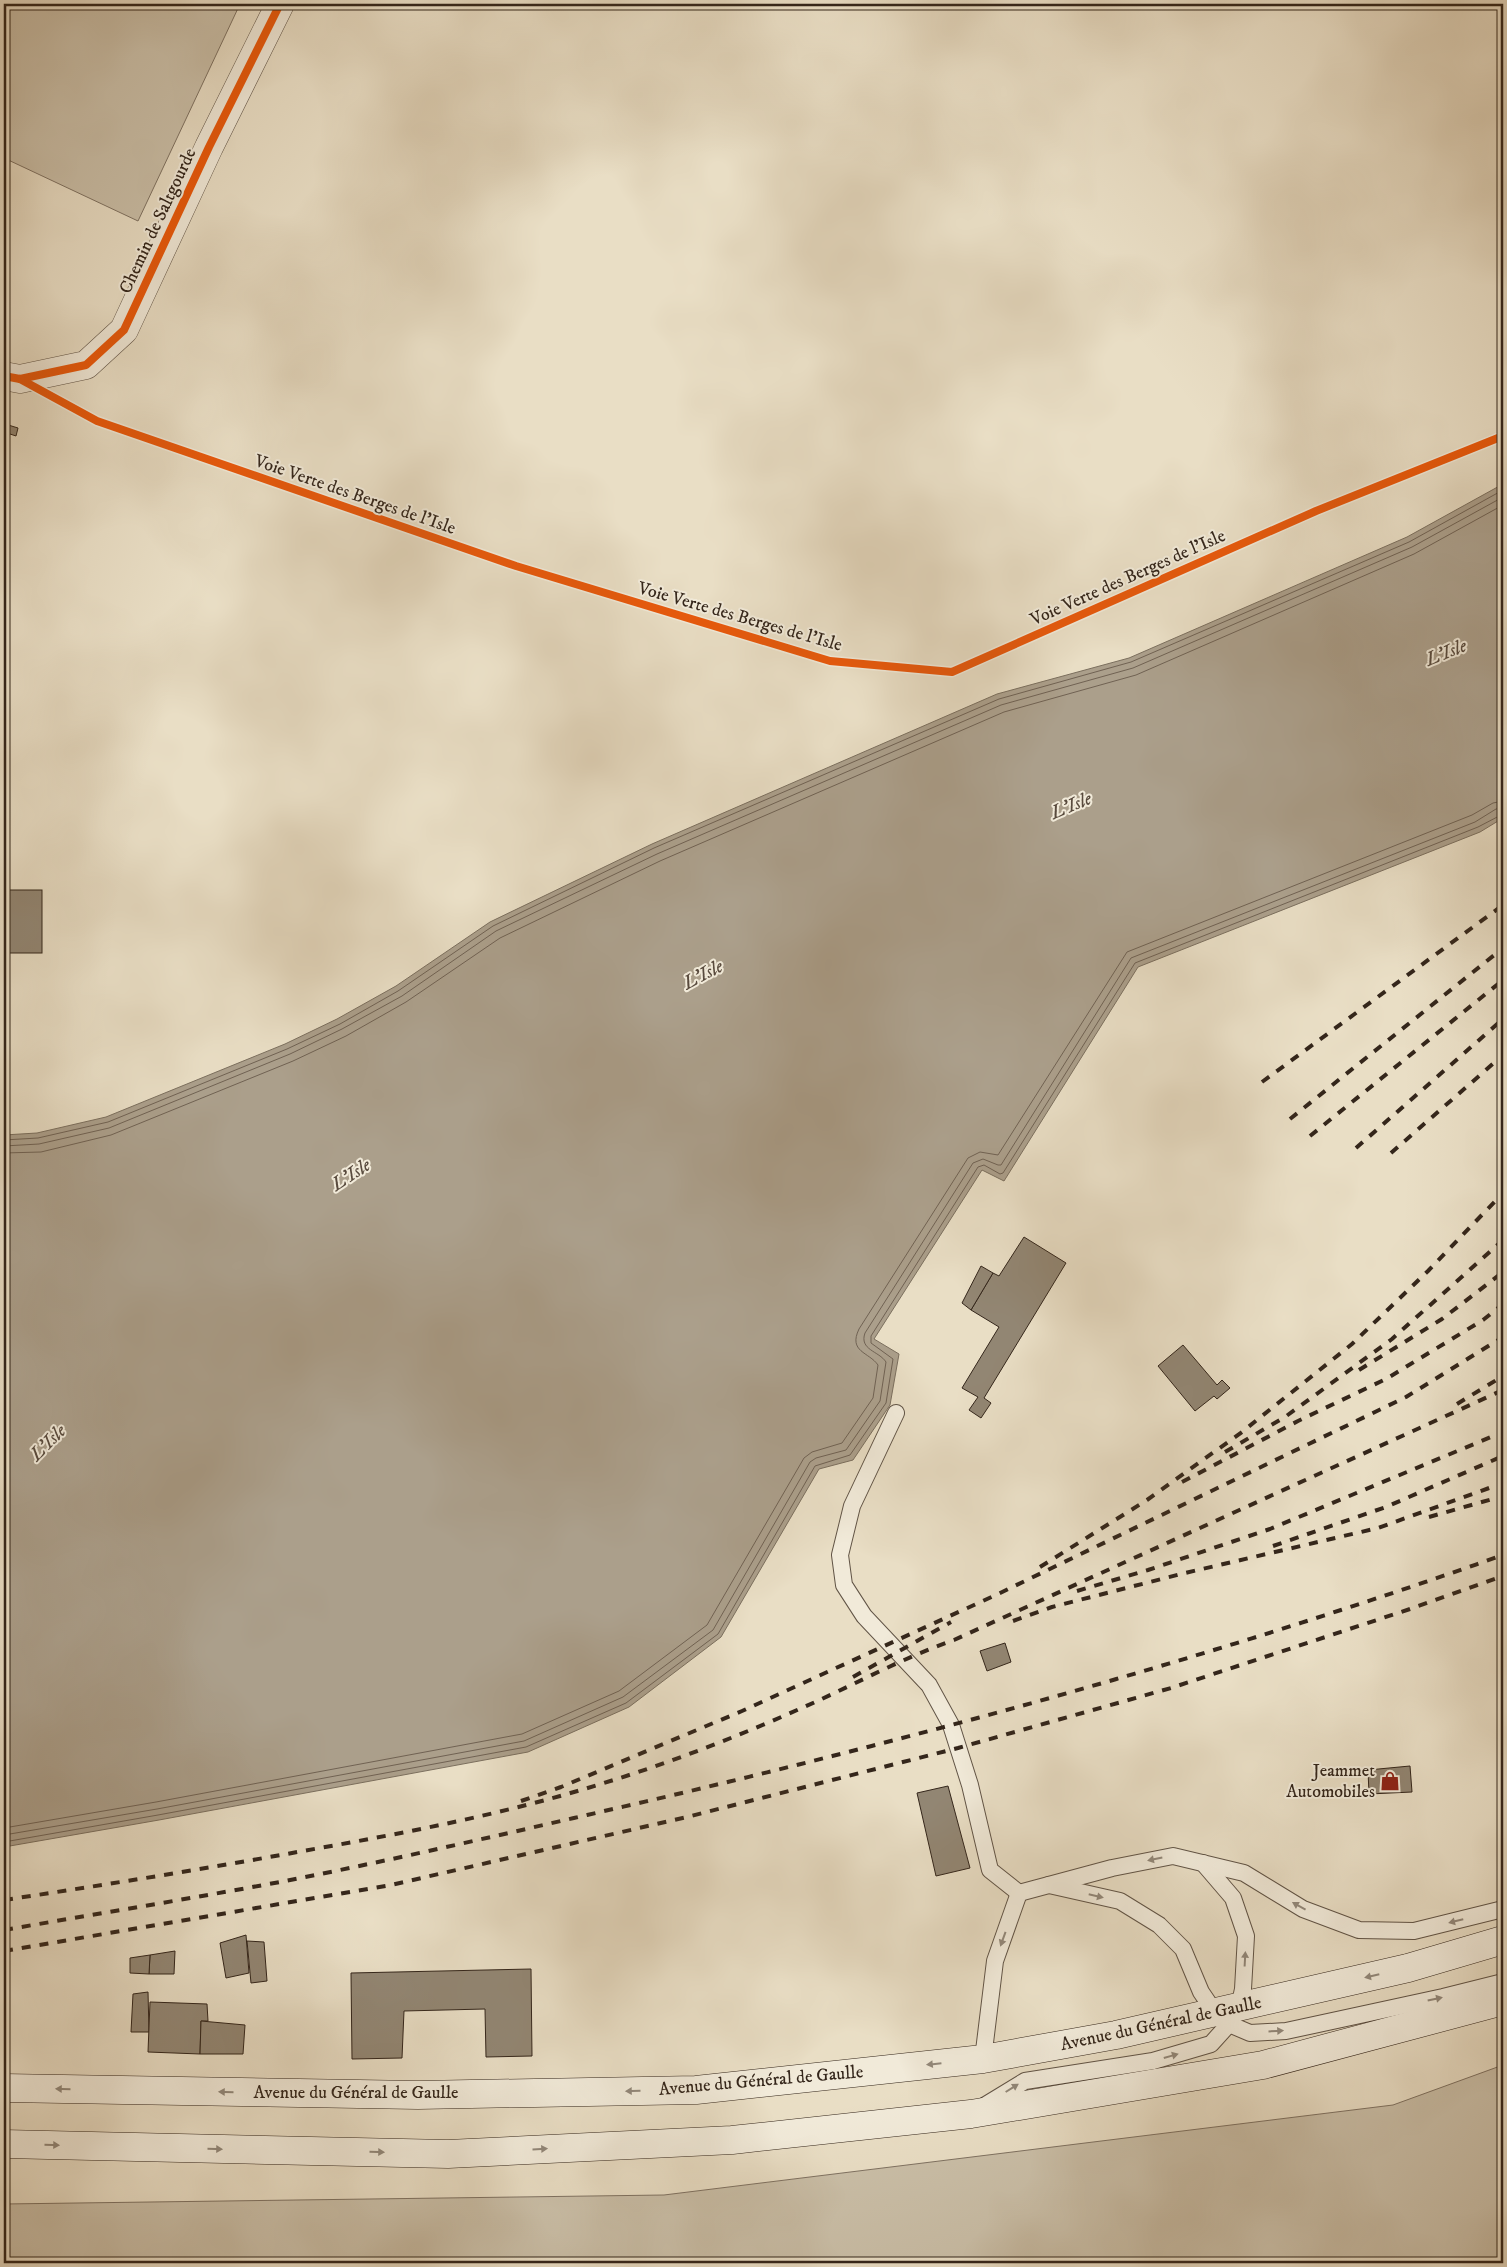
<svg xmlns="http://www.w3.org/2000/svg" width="1507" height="2267" font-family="'IM FELL DW Pica',serif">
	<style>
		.green { fill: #cabfa8; stroke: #7f7262 }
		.water { fill: #ab9f8b; stroke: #7b6f5e }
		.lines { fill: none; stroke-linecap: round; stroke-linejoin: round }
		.shore { stroke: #706253; stroke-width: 1 }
		.building { fill: #928673; stroke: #34261b }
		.service-casing { stroke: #615446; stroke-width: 18 }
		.minor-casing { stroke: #615446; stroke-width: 29 }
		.secondary-casing { stroke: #34261b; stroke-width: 29 }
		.service { stroke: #f1ead9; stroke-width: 16 }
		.minor { stroke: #f1ead9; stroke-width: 28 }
		.secondary { stroke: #f1ead9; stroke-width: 28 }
		.rail { stroke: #34261b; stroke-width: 4; stroke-dasharray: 9 9; stroke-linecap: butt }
		.cycleway-casing { stroke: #f1ead9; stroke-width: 11 }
		.cycleway { stroke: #e8590c; stroke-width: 8 }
		.oneway { fill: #92887a }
		.labels { text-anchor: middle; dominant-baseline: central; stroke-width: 4; stroke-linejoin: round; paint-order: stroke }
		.street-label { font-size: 18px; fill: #34261b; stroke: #f1ead9 }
		.poi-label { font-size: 18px; fill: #34261b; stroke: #f1ead9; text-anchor: end }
		.water-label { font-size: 19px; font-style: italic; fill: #584a3d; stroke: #f1ead9 }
	</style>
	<rect width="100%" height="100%" fill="#e9dec5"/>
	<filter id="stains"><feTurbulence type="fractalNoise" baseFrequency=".004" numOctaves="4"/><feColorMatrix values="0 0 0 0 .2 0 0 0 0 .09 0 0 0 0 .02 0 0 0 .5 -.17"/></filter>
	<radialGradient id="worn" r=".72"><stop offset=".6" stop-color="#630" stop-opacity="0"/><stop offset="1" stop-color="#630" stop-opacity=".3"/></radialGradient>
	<g class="green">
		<path d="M4,4H240L138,221L4,158Z"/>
		<path d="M1503,2065V2263H4V2204L664,2195L1393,2105Z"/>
	</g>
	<path class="water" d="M1503,484V818L1480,832L1138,967L1004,1181L982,1170L874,1339L899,1354L890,1405L853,1460L819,1469L721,1637L629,1707L528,1752L159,1820L4,1847V1135L37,1133L106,1117L285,1044L337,1019L396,986L490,922L652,844L997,694L1129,658L1407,537Z"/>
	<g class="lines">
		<g class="shore">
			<path d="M4,1140L38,1138L108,1122L287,1049L340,1024L398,991L493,926L654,848L999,699L1131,662L1409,542L1503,490"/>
			<path d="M4,1146L39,1144L109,1128L290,1054L342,1029L402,996L496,931L657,854L1001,705L1133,668L1412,547L1503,497"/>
			<path d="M4,1153L41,1152L111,1135L293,1061L346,1036L406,1002L500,938L660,861L1004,712L1136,675L1414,554L1503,505"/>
			<path d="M4,1828L156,1802L522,1734L619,1691L707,1625L804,1458L812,1452L842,1443L873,1398L878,1365C869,1352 848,1352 859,1329L968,1158L980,1152L998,1155L1127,952L1472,815L1493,803L1503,801"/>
			<path d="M4,1835L157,1809L524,1741L623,1697L713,1630L810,1462L816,1458L846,1450L880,1401L886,1362C879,1351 859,1350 865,1333L973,1163L983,1159L998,1165H1001L1131,958L1475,822L1496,809L1503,808"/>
			<path d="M4,1842L158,1815L526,1747L626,1703L718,1634L815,1466L850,1455L886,1403L893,1359L871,1343V1336L978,1167L984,1165L1000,1174L1003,1173L1135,963L1478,827L1503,814"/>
		</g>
	</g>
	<g class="building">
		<path d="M5,424L18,428L16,436L4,432Z"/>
		<rect x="4" y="890" width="38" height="63"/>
		<path d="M1024,1237L1066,1263L984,1398L991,1403L981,1418L969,1410L978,1397L962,1388L999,1327L971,1310L993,1273L999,1276Z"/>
		<path d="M981,1266L993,1273L971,1310L962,1303Z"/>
		<path d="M1183,1345L1217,1385L1222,1380L1230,1388L1217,1399L1214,1396L1195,1411L1158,1366Z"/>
		<path d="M1005,1643L1011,1662L987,1671L980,1651Z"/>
		<path d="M1410,1766L1412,1792L1369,1794L1368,1770Z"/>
		<path d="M948,1786L970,1868L936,1876L917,1793Z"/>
		<path d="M246,1935L249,1973L226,1978L220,1943Z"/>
		<path d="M247,1941L264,1942L267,1981L251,1983Z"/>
		<path d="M175,1951L174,1974H149L150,1955Z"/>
		<path d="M150,1955L149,1974L130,1973V1958Z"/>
		<path d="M531,1969L532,2056L486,2057L485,2009L404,2011L402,2058L352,2059L351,1973Z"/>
		<path d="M148,1992L149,2032H131L133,1994Z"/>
		<path d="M150,2002L207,2004L208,2021H201L200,2054L148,2052Z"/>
		<path d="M201,2021L245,2025L243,2054H200Z"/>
	</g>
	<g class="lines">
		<defs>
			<g id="service">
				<path d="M896,1413L852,1506L840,1555L844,1585L864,1616L929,1685L951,1725L970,1785L990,1870L1019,1893"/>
				<path d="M1049,1885L1120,1901L1159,1925L1183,1949L1201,1992L1216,2014L1229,2024L1250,2033L1286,2031L1443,1997L1503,1982"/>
				<path d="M1019,1893L1112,1868L1173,1856L1244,1873L1303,1909L1359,1930L1414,1931L1503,1909"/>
				<path d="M983,2059L995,1961L1019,1893"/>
				<path d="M984,2106L1025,2081L1153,2061L1211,2044L1229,2024L1239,2008L1243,1989L1246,1936L1233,1898L1203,1863"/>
			</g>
			<path id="minor" d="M4,376L20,379L86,365L124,330L209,147L280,4"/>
			<g id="secondary">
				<path d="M4,2088L418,2095L696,2090L983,2059L1116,2035L1408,1968L1503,1940"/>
				<path d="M4,2144L448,2154L732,2140L971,2114L1263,2065L1503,2001"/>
			</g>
		</defs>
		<use href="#service" class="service-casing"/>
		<use href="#minor" class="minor-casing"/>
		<use href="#secondary" class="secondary-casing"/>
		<use href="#service" class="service"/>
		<use href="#minor" class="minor"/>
		<use href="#secondary" class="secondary"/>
		<g class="rail">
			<path d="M1262,1082L1503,905"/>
			<path d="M1290,1119L1503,948"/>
			<path d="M1310,1136L1503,980"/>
			<path d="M1356,1148L1503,1019"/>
			<path d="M1391,1153L1503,1055"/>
			<path d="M1359,1370L1442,1319L1503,1272"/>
			<path d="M1457,1404L1503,1376"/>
			<path d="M1225,1452L1285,1417L1392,1339L1503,1240"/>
			<path d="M1182,1482L1298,1421L1386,1379L1483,1320L1503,1304"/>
			<path d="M1429,1517L1503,1496"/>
			<path d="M1273,1546L1386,1507L1503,1456"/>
			<path d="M1040,1567L1147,1500L1242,1432L1352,1344L1428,1271L1503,1193"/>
			<path d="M1077,1591L1148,1570L1270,1529L1503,1432"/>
			<path d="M1013,1621L1052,1607L1185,1573L1378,1528L1503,1483"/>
			<path d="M853,1677L951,1622"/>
			<path d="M521,1801L561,1787L742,1711L998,1594L1406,1397L1503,1337"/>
			<path d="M4,1900C104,1885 204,1869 303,1851C405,1833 505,1814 604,1783C672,1762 739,1736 804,1707C854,1685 902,1658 954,1640L1503,1390"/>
			<path d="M4,1930C96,1914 188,1899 280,1882C394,1860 508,1833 622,1807C920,1738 1215,1657 1503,1555"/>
			<path d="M4,1951L391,1885L687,1817L958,1748L1171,1688L1410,1609L1503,1576"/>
		</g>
		<defs>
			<g id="cycleway">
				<path d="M4,376L20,379L86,365L124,330L209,147L280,4"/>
				<path d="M20,379L97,421L516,566L830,661L952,672L1316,511L1503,436"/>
			</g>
		</defs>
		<use href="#cycleway" class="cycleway-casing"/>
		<use href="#cycleway" class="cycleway"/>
	</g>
	<defs><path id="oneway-solid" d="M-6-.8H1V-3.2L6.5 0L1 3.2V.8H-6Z" transform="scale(1.25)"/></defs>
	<g class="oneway">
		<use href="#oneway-solid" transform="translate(1155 1859) rotate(168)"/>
		<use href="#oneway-solid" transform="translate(1096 1896) rotate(13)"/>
		<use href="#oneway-solid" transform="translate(1299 1906) rotate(-151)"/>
		<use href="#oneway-solid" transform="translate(1456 1921) rotate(166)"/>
		<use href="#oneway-solid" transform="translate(1003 1939) rotate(110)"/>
		<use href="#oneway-solid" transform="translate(1245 1959) rotate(-87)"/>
		<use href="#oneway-solid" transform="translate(1372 1976) rotate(167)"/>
		<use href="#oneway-solid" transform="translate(1435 1999) rotate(-12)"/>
		<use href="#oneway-solid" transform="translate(1276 2031) rotate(-3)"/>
		<use href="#oneway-solid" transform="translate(1171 2056) rotate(-16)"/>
		<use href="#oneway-solid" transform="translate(934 2064) rotate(174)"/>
		<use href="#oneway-solid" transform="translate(1012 2088) rotate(-32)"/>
		<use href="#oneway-solid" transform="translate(63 2089) rotate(-179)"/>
		<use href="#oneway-solid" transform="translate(633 2091) rotate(179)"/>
		<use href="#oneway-solid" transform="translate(226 2092) rotate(-179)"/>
		<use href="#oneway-solid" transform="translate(52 2145) rotate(1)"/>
		<use href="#oneway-solid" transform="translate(215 2149) rotate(1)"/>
		<use href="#oneway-solid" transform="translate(540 2149) rotate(-3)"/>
		<use href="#oneway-solid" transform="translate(377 2152) rotate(1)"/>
	</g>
	<defs>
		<symbol id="shop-bare" viewBox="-9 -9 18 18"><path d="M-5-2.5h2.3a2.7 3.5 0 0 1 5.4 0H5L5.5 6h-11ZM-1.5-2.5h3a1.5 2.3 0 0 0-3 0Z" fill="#8f2418" stroke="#f1ead9" stroke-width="2.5" paint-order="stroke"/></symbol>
	</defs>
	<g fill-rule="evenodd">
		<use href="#shop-bare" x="1376" y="1767" width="28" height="28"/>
	</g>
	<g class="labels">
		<g class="street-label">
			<text transform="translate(158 221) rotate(-65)">Chemin de Saltgourde</text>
			<text transform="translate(355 495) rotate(19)">Voie Verte des Berges de l'Isle</text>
			<text transform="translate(1128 578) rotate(-24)">Voie Verte des Berges de l'Isle</text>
			<text transform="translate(740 617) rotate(16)">Voie Verte des Berges de l'Isle</text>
			<text transform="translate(1161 2024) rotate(-12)">Avenue du Général de Gaulle</text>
			<text transform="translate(761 2081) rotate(-5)">Avenue du Général de Gaulle</text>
			<text x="356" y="2093">Avenue du Général de Gaulle</text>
		</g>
		<g class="poi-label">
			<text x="1375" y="1771">Jeammet<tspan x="1375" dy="21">Automobiles</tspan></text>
		</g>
		<g class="water-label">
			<text transform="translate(1446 653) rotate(-22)">L'Isle</text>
			<text transform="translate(1071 806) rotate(-23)">L'Isle</text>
			<text transform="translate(703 975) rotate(-28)">L'Isle</text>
			<text transform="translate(351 1175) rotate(-33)">L'Isle</text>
			<text transform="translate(48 1443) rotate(-45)">L'Isle</text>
		</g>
	</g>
	<rect width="1507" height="2267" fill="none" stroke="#e9dec5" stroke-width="20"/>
	<rect x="5" y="5" width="1497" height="2257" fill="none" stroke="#34261b" stroke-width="2.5"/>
	<rect x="10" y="10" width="1487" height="2247" fill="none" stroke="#34261b"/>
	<rect width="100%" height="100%" filter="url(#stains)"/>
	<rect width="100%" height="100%" fill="url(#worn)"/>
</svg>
